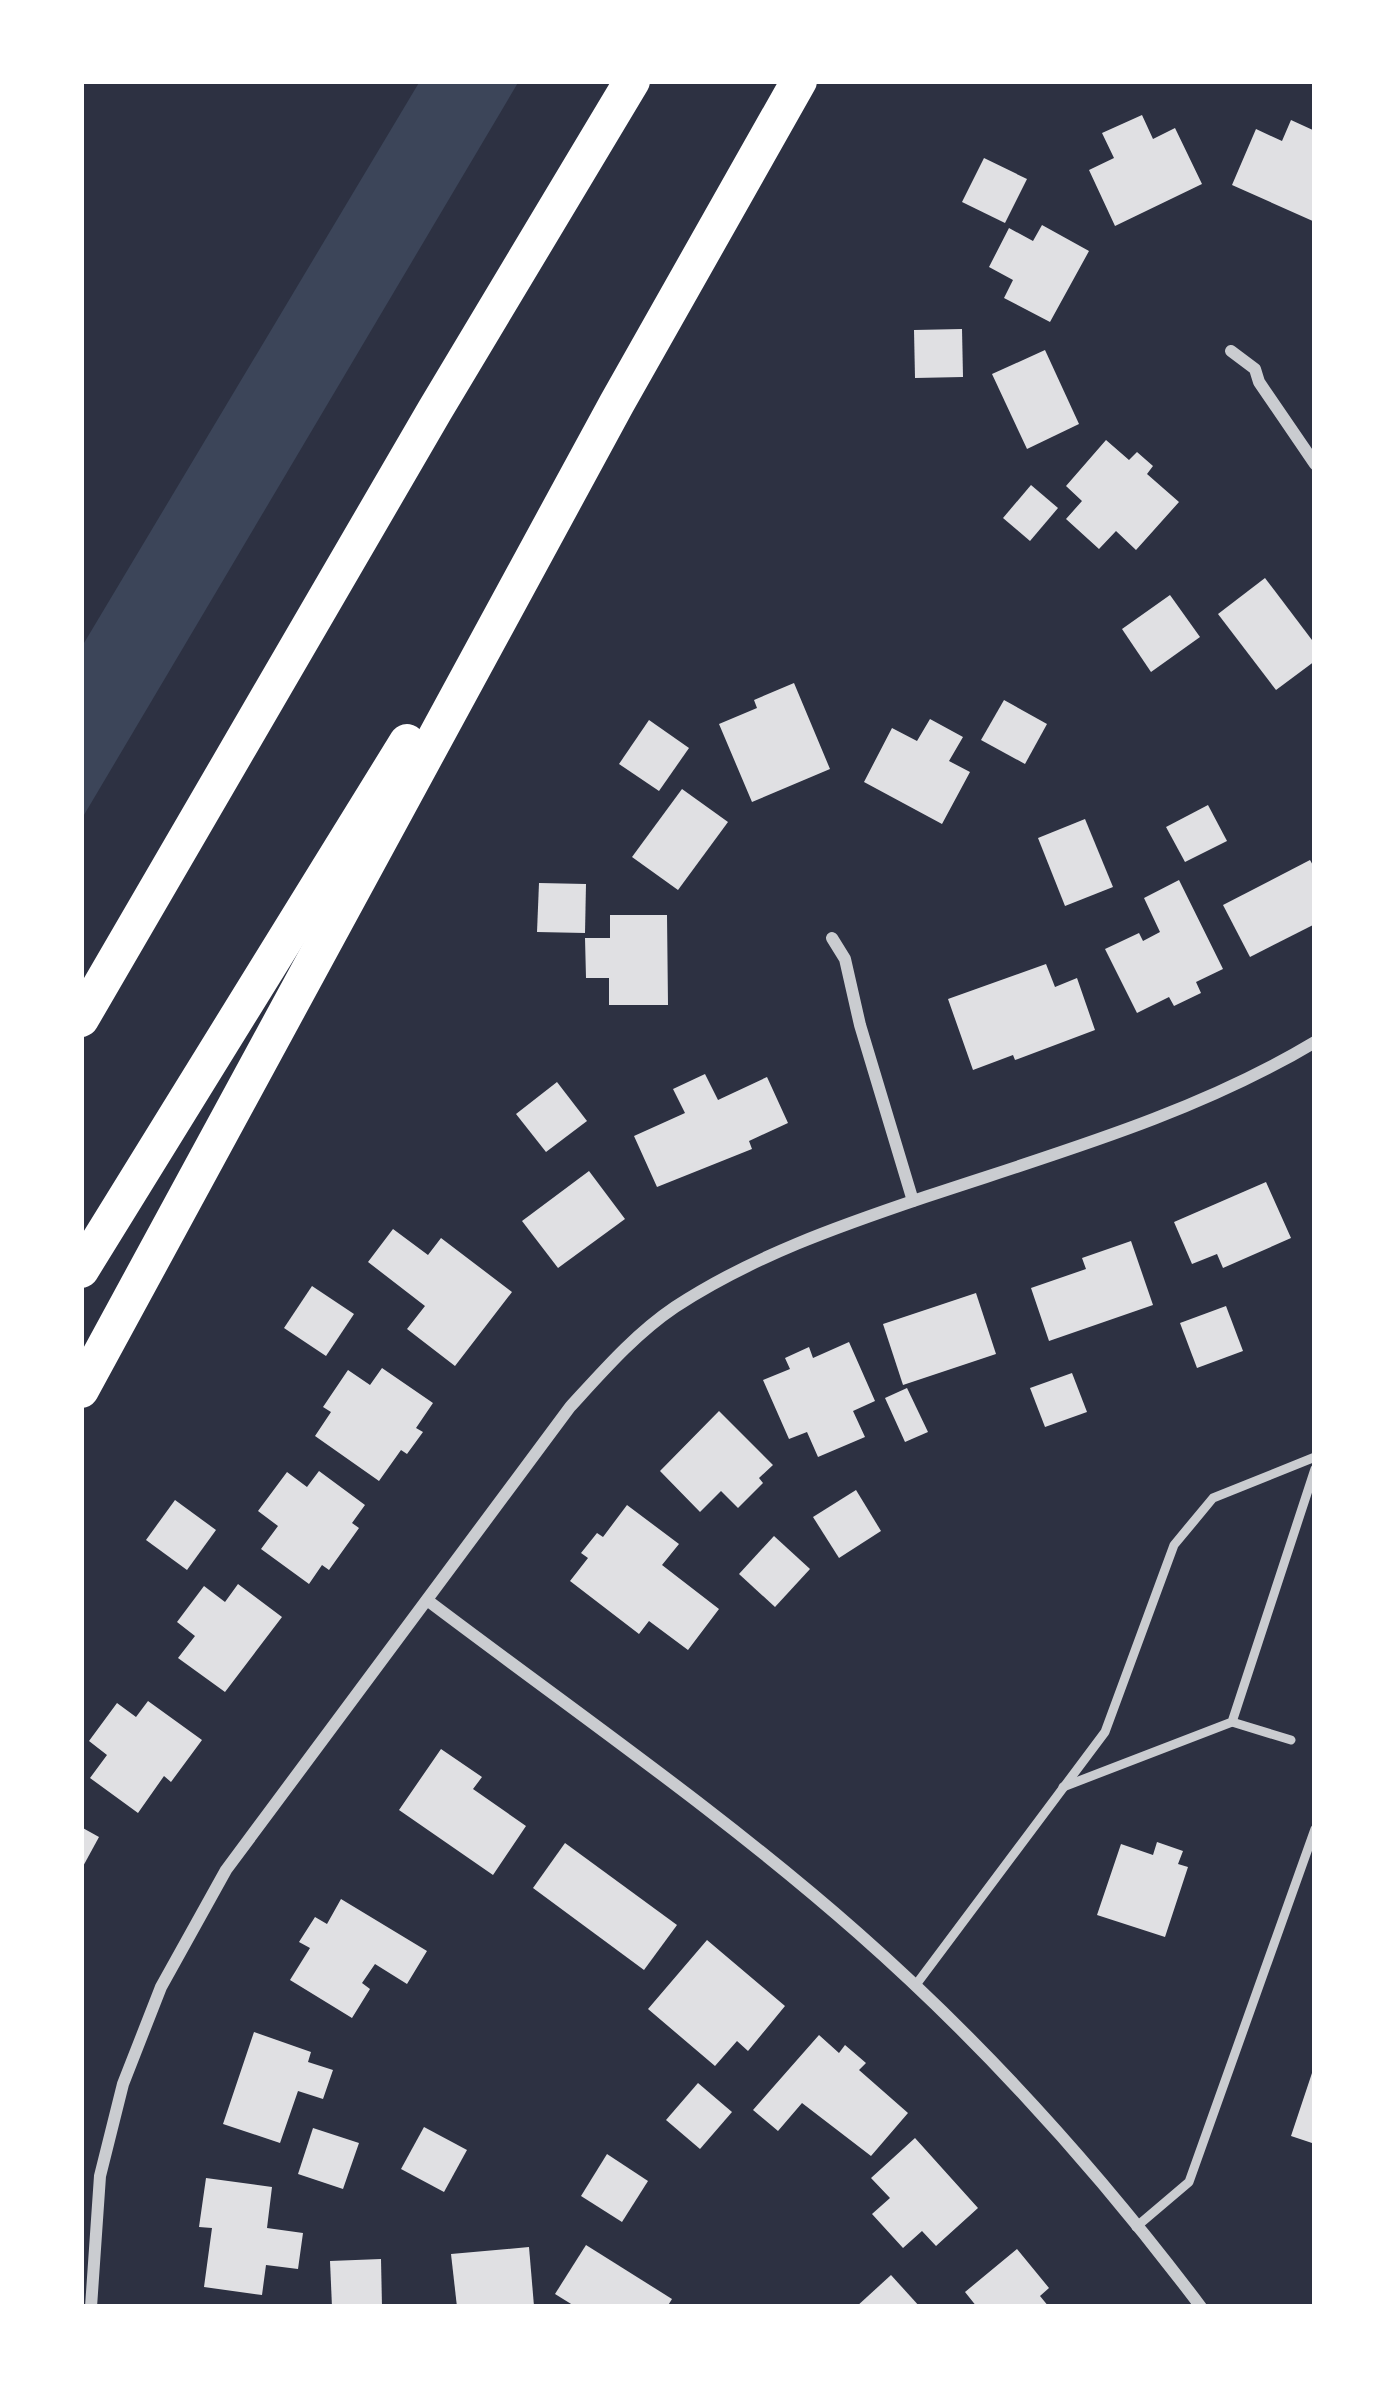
<svg xmlns="http://www.w3.org/2000/svg" width="1396" height="2388" font-family="Inter,sans-serif">
	<style>
		.green { fill: #3c4559 }
		.building { fill: #e0e0e3 }
		.lines { fill: none; stroke-linecap: round; stroke-linejoin: round }
		.service { stroke: #caccd0; stroke-width: 9 }
		.minor { stroke: #caccd0; stroke-width: 12 }
		.motorway { stroke: #fff; stroke-width: 36 }
	</style>
	<rect width="100%" height="100%" fill="#2d3142"/>
	<path class="green" d="M420,81H519L81,820V648Z"/>
	<g class="building">
		<path d="M1142,115L1153,139L1175,128L1202,184L1115,226L1089,170L1114,158L1102,133Z"/>
		<path d="M1291,120L1315,131V222L1232,185L1256,129L1282,141Z"/>
		<path d="M984,158L1027,179L1005,223L962,202Z"/>
		<path d="M1042,225L1089,251L1050,322L1004,298L1013,280L989,267L1009,228L1033,241Z"/>
		<path d="M962,329L963,377L915,378L914,330Z"/>
		<path d="M1045,350L1079,424L1027,449L992,374Z"/>
		<path d="M1106,440L1129,460L1137,452L1153,466L1147,474L1179,502L1136,550L1116,531L1099,549L1066,519L1082,501L1066,486Z"/>
		<path d="M1031,485L1058,508L1030,541L1003,518Z"/>
		<path d="M1265,578L1315,644V661L1276,690L1218,614Z"/>
		<path d="M1170,595L1200,637L1151,672L1122,629Z"/>
		<path d="M794,683L830,769L752,802L719,724L757,708L754,700Z"/>
		<path d="M1004,700L1047,724L1025,764L981,740Z"/>
		<path d="M930,719L963,737L949,761L970,772L942,824L864,782L892,728L917,741Z"/>
		<path d="M649,720L689,748L659,791L619,764Z"/>
		<path d="M682,789L728,822L678,890L632,857Z"/>
		<path d="M1208,805L1227,841L1185,862L1166,827Z"/>
		<path d="M1085,819L1113,887L1065,906L1038,838Z"/>
		<path d="M1310,860L1315,869V924L1250,957L1223,905Z"/>
		<path d="M1179,880L1223,969L1196,982L1201,993L1174,1006L1169,997L1137,1013L1105,949L1139,933L1143,941L1160,932L1144,898Z"/>
		<path d="M539,883L586,884L585,933L537,932Z"/>
		<path d="M610,915H667L668,1005H609V978H586L585,938H610Z"/>
		<path d="M1046,964L1055,987L1077,978L1095,1030L1015,1060L1013,1055L973,1070L948,999Z"/>
		<path d="M705,1074L718,1100L767,1077L788,1123L749,1141L752,1149L657,1187L634,1136L685,1113L673,1089Z"/>
		<path d="M557,1082L587,1121L546,1152L516,1114Z"/>
		<path d="M589,1171L625,1219L558,1268L522,1221Z"/>
		<path d="M1266,1182L1291,1238L1223,1268L1217,1254L1192,1264L1174,1222Z"/>
		<path d="M393,1229L428,1255L441,1238L512,1292L455,1366L407,1329L425,1306L368,1262Z"/>
		<path d="M1131,1241L1153,1305L1049,1341L1031,1288L1086,1269L1082,1258Z"/>
		<path d="M312,1286L354,1314L326,1356L284,1328Z"/>
		<path d="M976,1293L996,1354L903,1385L883,1324Z"/>
		<path d="M1226,1306L1243,1351L1197,1368L1180,1323Z"/>
		<path d="M849,1342L875,1401L853,1411L865,1437L818,1457L807,1432L789,1439L763,1380L790,1369L785,1358L809,1347L813,1358Z"/>
		<path d="M382,1368L433,1403L416,1428L423,1432L407,1454L401,1450L379,1481L315,1436L331,1412L323,1407L348,1370L370,1385Z"/>
		<path d="M1072,1373L1087,1412L1045,1427L1030,1388Z"/>
		<path d="M907,1388L928,1432L905,1442L885,1398Z"/>
		<path d="M719,1411L773,1465L759,1478L763,1483L738,1508L721,1491L700,1512L660,1471Z"/>
		<path d="M319,1471L365,1505L352,1523L359,1528L329,1570L322,1565L309,1584L261,1549L278,1526L258,1511L287,1472L307,1487Z"/>
		<path d="M856,1490L881,1531L839,1558L813,1517Z"/>
		<path d="M175,1500L216,1530L187,1570L146,1540Z"/>
		<path d="M627,1505L679,1544L662,1565L719,1609L688,1650L649,1621L639,1634L570,1581L588,1558L581,1553L597,1533L603,1537Z"/>
		<path d="M774,1536L810,1569L775,1607L739,1574Z"/>
		<path d="M238,1584L282,1617L225,1692L178,1658L195,1636L177,1622L204,1586L225,1602Z"/>
		<path d="M148,1701L202,1740L171,1782L164,1776L138,1813L90,1778L107,1755L89,1741L117,1703L136,1717Z"/>
		<path d="M441,1749L482,1777L473,1789L526,1826L493,1875L399,1810Z"/>
		<path d="M81,1827L99,1837L81,1870Z"/>
		<path d="M1157,1842L1183,1851L1178,1864L1188,1867L1165,1937L1097,1915L1121,1844L1153,1855Z"/>
		<path d="M565,1843L677,1925L644,1970L533,1888Z"/>
		<path d="M341,1899L427,1951L407,1984L375,1964L362,1983L370,1989L352,2018L290,1980L310,1948L299,1942L315,1917L327,1924Z"/>
		<path d="M707,1940L785,2006L748,2051L737,2041L715,2066L648,2009Z"/>
		<path d="M254,2032L311,2052L308,2062L333,2070L323,2099L298,2091L280,2143L223,2124Z"/>
		<path d="M819,2035L839,2053L845,2045L866,2063L859,2070L908,2113L871,2156L802,2103L778,2131L753,2110Z"/>
		<path d="M1315,2064V2144L1291,2136Z"/>
		<path d="M698,2083L732,2112L700,2149L666,2120Z"/>
		<path d="M424,2127L467,2150L444,2192L401,2169Z"/>
		<path d="M313,2128L359,2143L343,2189L298,2174Z"/>
		<path d="M915,2138L978,2208L936,2246L922,2231L903,2248L872,2214L890,2198L871,2178Z"/>
		<path d="M607,2154L648,2181L622,2222L581,2196Z"/>
		<path d="M206,2178L272,2187L267,2228L303,2233L298,2269L266,2265L262,2295L204,2287L212,2228L199,2227Z"/>
		<path d="M586,2245L672,2299L667,2307H576L555,2294Z"/>
		<path d="M529,2247L534,2306L457,2307L451,2254Z"/>
		<path d="M1017,2249L1049,2288L1040,2296L1049,2307H977L965,2292Z"/>
		<path d="M381,2259L382,2307H332L330,2261Z"/>
		<path d="M891,2275L920,2307H856Z"/>
	</g>
	<g class="lines">
		<g class="service">
			<path d="M1232,1722L1291,1740"/>
			<path d="M1063,1787L1232,1722L1315,1469"/>
			<path d="M915,1986L1105,1732L1174,1545L1213,1498L1315,1457"/>
			<path d="M1136,2227L1189,2182L1315,1829"/>
		</g>
		<g class="minor">
			<path d="M1231,351L1255,369L1259,382L1315,464"/>
			<path d="M832,938L845,959L860,1025L913,1201"/>
			<path d="M427,1600C571,1709 722,1813 858,1933C984,2044 1100,2173 1201,2307"/>
			<path d="M91,2307L100,2176L123,2084L161,1987L226,1870L570,1407C603,1371 635,1334 675,1307C753,1256 839,1226 925,1197C1057,1153 1195,1114 1315,1042"/>
		</g>
		<g class="motorway">
			<path d="M81,1019L435,410L632,81"/>
			<path d="M81,1270L407,742"/>
			<path d="M81,1390L617,403L799,81"/>
		</g>
	</g>
	<rect width="1396" height="2388" fill="none" stroke="#ffffff" stroke-width="168"/>
</svg>
